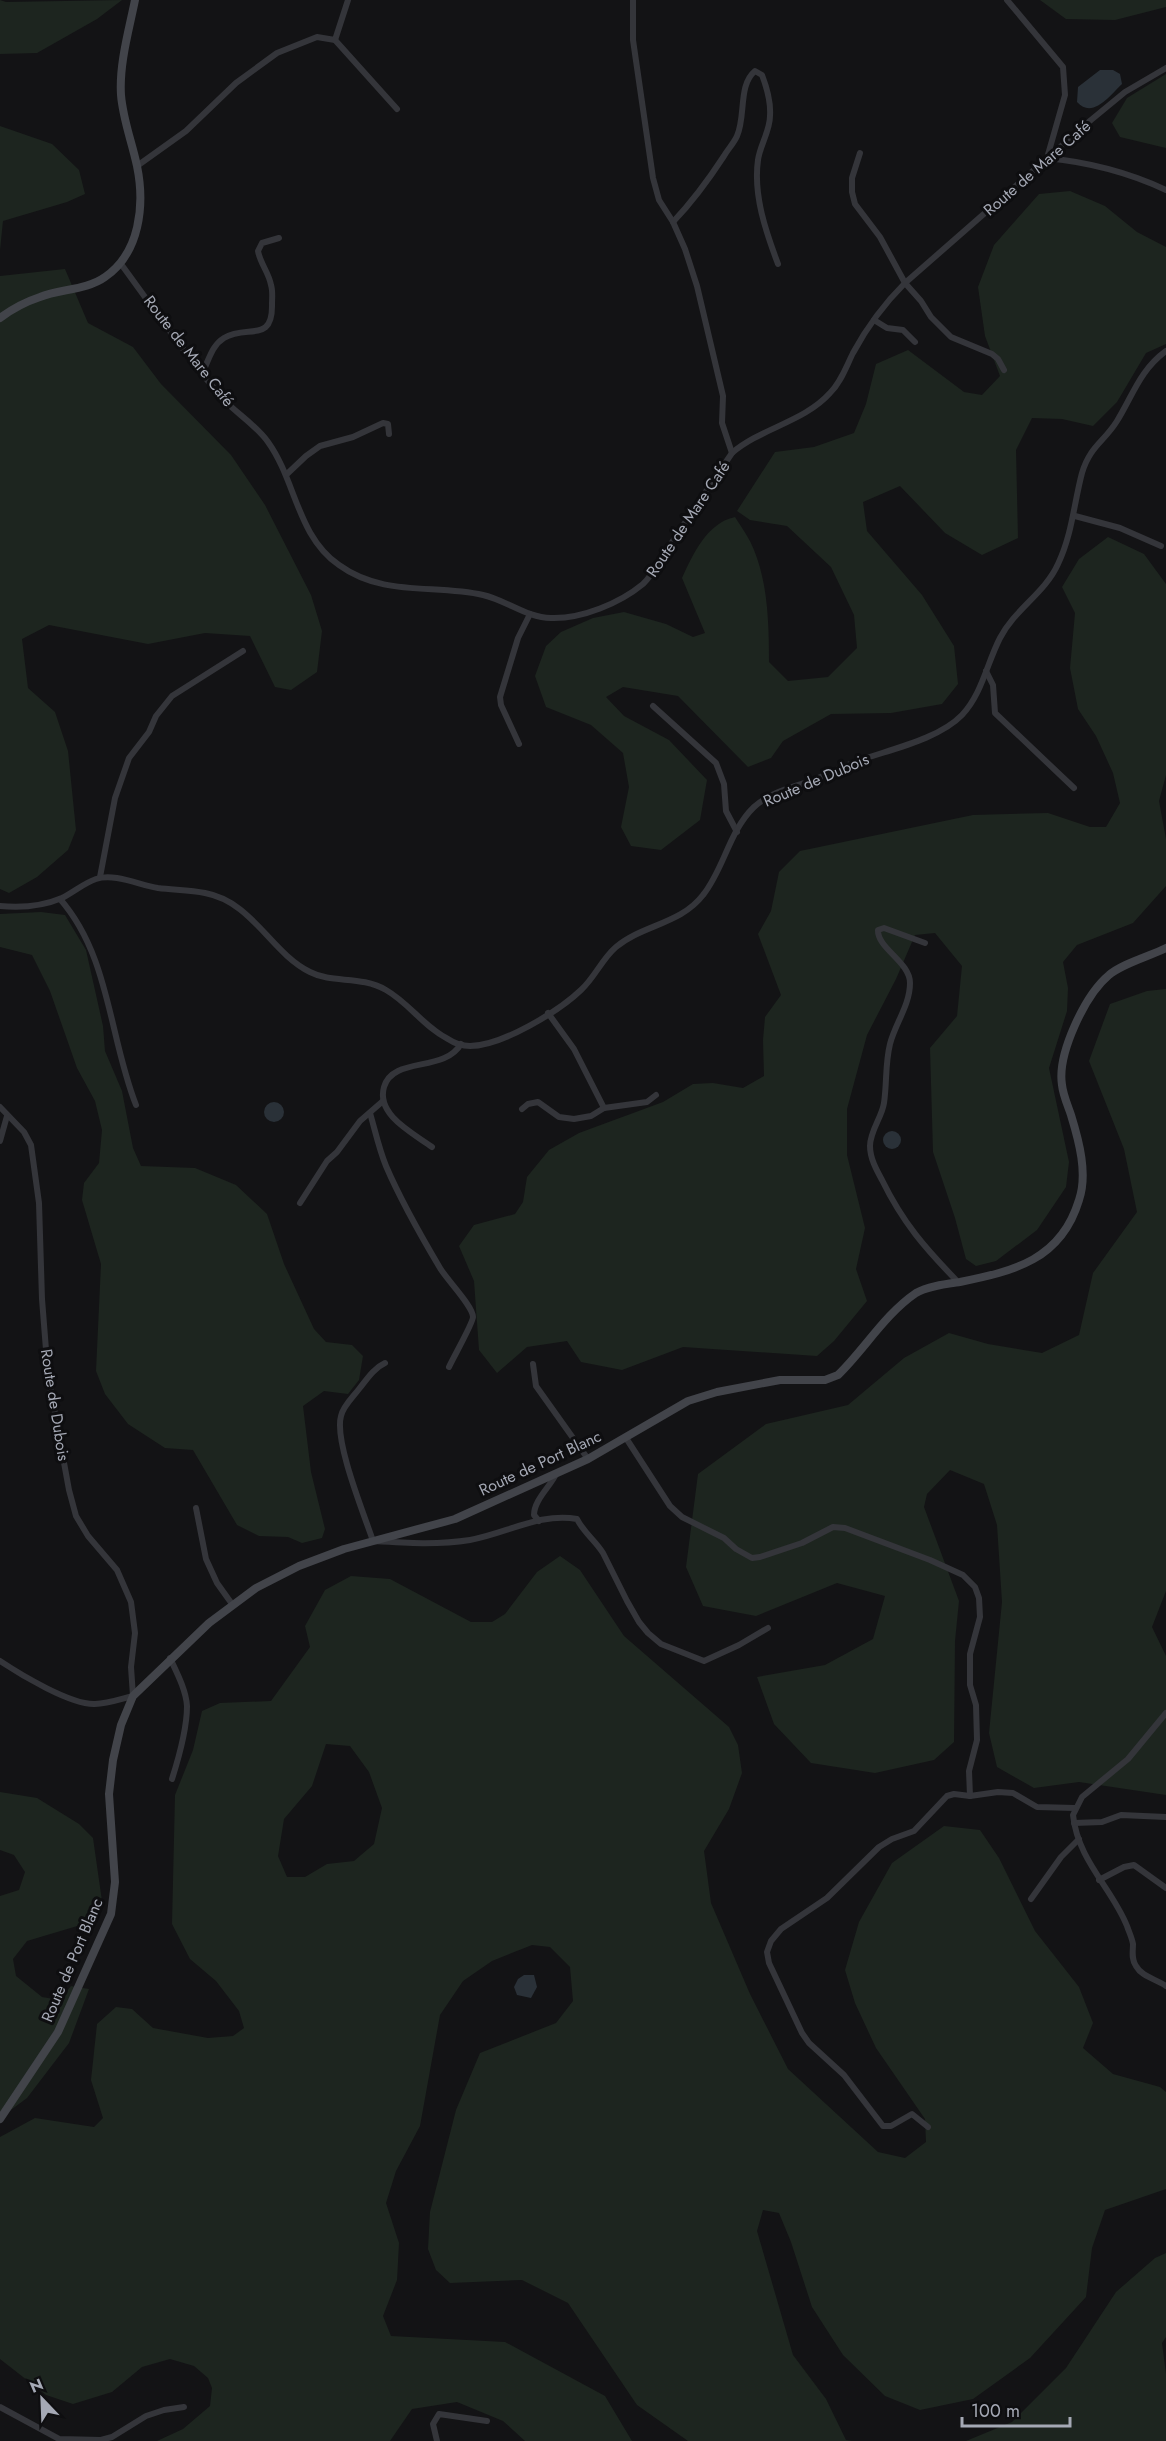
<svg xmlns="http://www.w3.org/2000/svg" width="1166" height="2441" font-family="Jost,sans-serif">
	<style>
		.green { fill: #1d251f; fill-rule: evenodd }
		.water { fill: #2a3138 }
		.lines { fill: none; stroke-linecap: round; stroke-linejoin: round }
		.street { stroke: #34353a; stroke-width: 6 }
		.secondary { stroke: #42444a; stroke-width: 8 }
		.labels { text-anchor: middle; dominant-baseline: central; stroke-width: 6; stroke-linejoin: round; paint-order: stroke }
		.street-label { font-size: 16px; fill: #a5a9b5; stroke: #0e0e10 }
	</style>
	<rect width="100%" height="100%" fill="#131315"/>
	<g class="green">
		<path d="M0,0L6,2L122,0L97,19L37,53L0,54Z"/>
		<path d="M1040,0H1166V7L1115,20L1066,19Z"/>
		<path d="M1166,74V148L1120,137L1112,123L1127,98Z"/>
		<path d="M0,126L52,144L79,170L85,194L67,202L3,221L0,250Z"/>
		<path d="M1070,191L1105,206L1137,232L1166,247V344L1146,353L1117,402L1093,426L1062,419L1032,418L1016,450L1018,538L982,555L945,533L900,486L863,502L867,531L922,595L954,646L958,684L942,704L891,713L831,714L783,741L771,758L748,767L678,696L623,687L606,697L624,716L669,740L707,780L700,820L661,850L631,846L621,827L629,787L623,753L591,725L546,707L535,676L546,646L561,632L593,618L624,612L666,624L693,637L705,633L682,578C693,554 707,523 735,517C742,528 750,539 754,550C768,584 769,625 769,662L788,681L828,677L857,648L854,615L831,567L787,526L750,520L737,511L775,452L814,447L854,433L866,404L876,364L908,350L964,392L982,395L1000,376L985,336L978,287L994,245L1039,194Z"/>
		<path d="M65,269L88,323L133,347L161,384L231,455L265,505L311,595L322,631L317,672L291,690L275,687L250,636L205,633L148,644L49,625L22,639L28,688L55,712L68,751L76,830L68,850L37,877L9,893L0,889V276Z"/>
		<path d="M1108,537L1144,554L1166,584V775L1159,801L1166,839V886L1133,923L1077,945L1063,962L1068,988L1067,1011L1049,1068L1069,1162L1066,1187L1037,1230L996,1261L976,1266L966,1259L955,1218L933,1152L930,1048L957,1016L962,966L935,933L915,935L896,979L867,1035L847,1109V1155L865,1228L856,1269L867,1301L834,1341L817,1356L683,1347L622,1370L581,1362L567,1341L527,1347L497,1373L479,1350L474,1281L459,1246L474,1225L515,1214L523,1202L527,1177L549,1150L579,1133L663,1102L693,1084L713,1083L743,1088L764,1076L763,1040L765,1017L781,995L758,934L771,911L779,872L800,851L973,815L1048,813L1090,827H1106L1120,803L1113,773L1096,736L1078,709L1070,668L1075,613L1062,587L1079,559Z"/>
		<path d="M41,912L65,915L86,950L103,1026L105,1051L122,1091L133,1148L141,1166L195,1168L236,1185L267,1214L284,1264L314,1329L326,1342L352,1345L363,1356L359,1380L348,1394L324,1391L303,1406L311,1472L325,1529L322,1538L302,1543L288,1537L259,1536L237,1525L193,1450L165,1448L128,1424L105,1394L96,1371L101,1264L82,1200L84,1183L99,1163L102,1130L95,1101L77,1068L50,991L32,955L0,947V914Z"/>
		<path d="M1166,989V1591L1152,1627L1166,1656V1795L1079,1782L1034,1788L997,1767L989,1733L1002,1602L997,1525L984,1484L950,1470L927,1494L924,1507L959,1601L955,1641L954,1742L934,1760L875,1773L811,1763L774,1724L757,1677L825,1665L873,1639L885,1596L837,1583L756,1616L703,1606L686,1567L698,1474L766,1424L848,1405L904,1358L949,1333L988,1344L1042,1353L1079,1335L1093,1273L1137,1212L1124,1149L1089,1061L1110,1004L1147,991Z"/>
		<path d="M560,1556L580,1570L624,1636L729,1727L738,1745L742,1773L729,1809L704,1851L711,1903L750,1994L788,2069L878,2152L905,2158L926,2142L925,2119L876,2048L855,2003L845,1970L859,1922L892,1863L944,1826L980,1830L999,1858L1035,1931L1079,1987L1093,2023L1083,2048L1113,2074L1160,2087L1166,2092V2189L1105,2210L1092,2248L1086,2297L1030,2358L973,2399L920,2410L885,2396L843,2355L812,2307L791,2242L779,2213L763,2210L757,2231L793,2355L826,2399L846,2440L852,2441H688L637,2405L568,2303L522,2280L450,2283L436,2270L428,2249L430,2212L456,2110L480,2053L556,2023L573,2001L570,1967L550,1947L532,1945L492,1961L463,1981L440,2015L420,2126L396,2171L386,2203L399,2243L397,2280L383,2316L391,2336L505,2342L605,2396L632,2441H525L503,2421L457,2402L412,2409L390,2441H157L183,2429L210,2406L212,2388L208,2378L194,2366L170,2359L142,2367L112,2392L73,2404L46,2395L0,2359V2137L35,2118L94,2127L103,2118L91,2080L97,2024L116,2007L132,2009L153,2028L208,2038L233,2036L244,2028L239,2011L216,1981L190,1959L172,1924L175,1795L193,1750L202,1711L220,1703L271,1701L310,1647L305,1626L325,1590L351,1576L390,1579L471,1622H492L505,1614L537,1572ZM326,1744L350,1746L369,1772L382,1808L374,1844L354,1861L327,1864L305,1877H287L278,1856L284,1819L312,1786Z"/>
		<path d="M0,1792L37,1798L79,1824L93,1838L102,1901L94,1921L27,1941L13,1959L16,1976L42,1997L60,2000L71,1986L89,1989L69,2043L27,2098L0,2118V1896L19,1890L25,1872L14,1855L0,1850Z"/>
		<path d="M1166,2253V2337L1162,2343L1166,2374V2441H966L1012,2422L1066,2368L1116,2292L1155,2258Z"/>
	</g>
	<g class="water">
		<path d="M1100,70H1113L1120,74L1122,84C1111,94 1093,120 1077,102L1078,87Z"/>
		<circle cx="274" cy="1112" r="10"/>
		<circle cx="892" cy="1140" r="9"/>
		<path d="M524,1975H534L537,1987L531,1998L517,1995L514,1987L518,1979Z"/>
	</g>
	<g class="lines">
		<g class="street">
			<path d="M633,0V40L653,178L659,200L673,222L685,249L697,286L723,396L722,423L732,453"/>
			<path d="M1007,0L1063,67L1065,95L1047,158C1087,162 1130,173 1166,190"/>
			<path d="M335,40L397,109"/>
			<path d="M860,153L852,178V192L855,204L880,237L905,283L921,301L931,317L951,337L992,354L998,359L1004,370"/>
			<path d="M137,166L186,131L236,83L277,53L317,37L335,40L348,0"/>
			<path d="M673,222C693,201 709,179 724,156C728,149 734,143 737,136C746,116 738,85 755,71L762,75C767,88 771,102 770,116C770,131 760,145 758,160C753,195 766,232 778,264"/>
			<path d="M121,264C154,309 186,356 222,398C236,413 256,425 268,442C296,481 297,536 339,565C383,597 434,584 483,595C506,600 527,618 551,618C582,619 620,603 643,584C653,575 661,558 669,547C690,515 711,484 732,453C761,428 804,422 830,393C841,382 846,367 853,353C867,327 884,304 905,283L1091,120L1125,92L1166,68"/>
			<path d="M874,320L887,328L903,330L915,342"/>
			<path d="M202,373C209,361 211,346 224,338C247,324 273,344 272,304C272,298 273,291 271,285C269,273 260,263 258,251L262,243L279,238"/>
			<path d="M287,474L306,456L320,446L353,437L383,423L388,424L389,434"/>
			<path d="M1075,516L1120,528L1161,546"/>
			<path d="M986,671L993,685L995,713L1074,788"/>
			<path d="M653,706L716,763L724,784L726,811L737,832"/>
			<path d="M519,744L501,705L500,697L518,638L530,614"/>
			<path d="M100,877L115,798L129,758L149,732L156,716L172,696L243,651"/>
			<path d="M60,899C110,956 109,1037 136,1105"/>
			<path d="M0,906C21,908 43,906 62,898C74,892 84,883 96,879C115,873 139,885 158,888C174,890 190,890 205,893C253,902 270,952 310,972C333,984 360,975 386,990C409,1003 424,1027 448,1039C454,1043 463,1046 470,1046C502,1046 559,1011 581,990C595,977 602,959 616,947C642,925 681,924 703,895C724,869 729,831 754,807C769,793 792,787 811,781C826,775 840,768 855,762C887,750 938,740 962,715C982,694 987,663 1000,638C1015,609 1045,593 1058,564C1072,535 1074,503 1082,473C1090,446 1104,442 1117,421C1133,395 1140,370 1166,351"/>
			<path d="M925,943L884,928L878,930C877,948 910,962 910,983C910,1005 895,1024 890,1044C885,1064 887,1083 884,1103C882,1117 870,1131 870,1146C870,1158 876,1169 882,1180C903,1223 925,1248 958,1282"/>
			<path d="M548,1013L574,1049L604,1108"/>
			<path d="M0,1107L24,1132L31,1145L39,1203L42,1299L48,1375L69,1490L76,1516L88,1536L117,1570L131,1602L135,1633L131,1667L133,1696C121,1699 107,1704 95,1704C71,1705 21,1675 0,1661"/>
			<path d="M522,1109L528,1104L538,1102L559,1117L574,1119L591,1116L604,1108L647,1102L656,1095"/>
			<path d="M370,1113C375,1130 379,1149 386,1166C401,1201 421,1236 440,1268C447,1280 473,1306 473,1317C473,1323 453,1358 449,1367"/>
			<path d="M0,1141L7,1116"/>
			<path d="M432,1147C413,1133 376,1115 384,1087C393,1056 444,1073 461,1044"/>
			<path d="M300,1203L327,1161L337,1152L360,1121L383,1101"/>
			<path d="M385,1363C374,1368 367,1379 359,1389C353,1397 343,1406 341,1416C334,1441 364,1514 373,1541C406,1543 438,1545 470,1540C505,1534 541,1512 577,1519C584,1533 595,1540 603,1553L627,1601L639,1622L648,1633L661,1644L704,1661L739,1645L768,1628"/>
			<path d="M533,1364L536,1386L588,1459"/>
			<path d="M626,1438L670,1506L682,1517L724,1538L736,1549L752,1558L760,1557L802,1543L833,1527L845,1528L930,1560L963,1575L975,1587L979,1598L980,1617L970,1654V1685L976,1705L977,1740L969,1771L970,1796"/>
			<path d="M196,1508L206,1559L217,1583L232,1604"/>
			<path d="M539,1521L534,1515C534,1500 550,1487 556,1474"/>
			<path d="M170,1658C177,1673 186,1690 187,1706C187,1730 179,1757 172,1779"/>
			<path d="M1166,1713L1128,1759L1082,1797L1073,1815C1078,1861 1112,1888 1127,1926C1129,1932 1132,1938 1133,1944C1133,1951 1131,1959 1136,1966C1142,1977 1156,1979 1166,1986"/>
			<path d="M1074,1823L1102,1822L1121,1815L1166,1817"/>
			<path d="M1099,1880L1124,1867L1134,1865L1166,1888"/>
			<path d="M1031,1899L1061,1857L1079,1839"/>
			<path d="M928,2127L912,2114L891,2126H883L844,2075L809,2043L802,2033L769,1963L767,1952L771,1941L781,1929L827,1898L879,1847L892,1839L914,1831L947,1796L954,1794L970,1796L998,1792L1013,1793L1037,1807L1075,1808"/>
			<path d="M0,2407L59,2439L101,2440L112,2437L146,2416L164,2410L184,2407"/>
			<path d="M437,2441L433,2424L439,2414L487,2421"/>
		</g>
		<g class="secondary">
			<path d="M0,318C12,309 25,302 40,297C60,289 87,290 105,277C140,253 145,205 137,166C132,142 123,120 121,95C119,64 129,30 135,0"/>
			<path d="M0,2119L58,2032L111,1914L115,1882L109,1794L113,1760L121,1725L133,1696L209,1623L256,1588L299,1566L344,1549L455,1519L588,1459L688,1401L717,1392L780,1380H825L838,1375C864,1350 885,1314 916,1293C928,1286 946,1284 960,1282C1014,1271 1061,1260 1079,1200C1088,1174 1079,1141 1071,1115C1068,1106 1063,1095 1062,1085C1057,1054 1085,995 1109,975C1121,964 1150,956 1166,948"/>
		</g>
	</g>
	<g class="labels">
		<g class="street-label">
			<text transform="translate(1037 168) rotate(-41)">Route de Mare Café</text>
			<text transform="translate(189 351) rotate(52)">Route de Mare Café</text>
			<text transform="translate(688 519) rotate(-56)">Route de Mare Café</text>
			<text transform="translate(816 780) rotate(-23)">Route de Dubois</text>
			<text transform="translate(55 1405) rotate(81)">Route de Dubois</text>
			<text transform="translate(540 1463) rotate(-25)">Route de Port Blanc</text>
			<text transform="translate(72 1960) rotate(-67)">Route de Port Blanc</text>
		</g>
	</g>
	<g transform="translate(42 2399) rotate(337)" stroke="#0e0e10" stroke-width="4.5" paint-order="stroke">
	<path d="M0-4.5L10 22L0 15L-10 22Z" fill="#a5a9b5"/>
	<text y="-9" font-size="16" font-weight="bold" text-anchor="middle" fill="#a5a9b5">N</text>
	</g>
	<path d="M962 2417v9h108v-9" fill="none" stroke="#a5a9b5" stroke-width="3"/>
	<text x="971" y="2417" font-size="18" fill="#a5a9b5" stroke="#0e0e10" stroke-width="4.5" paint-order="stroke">100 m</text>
</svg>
